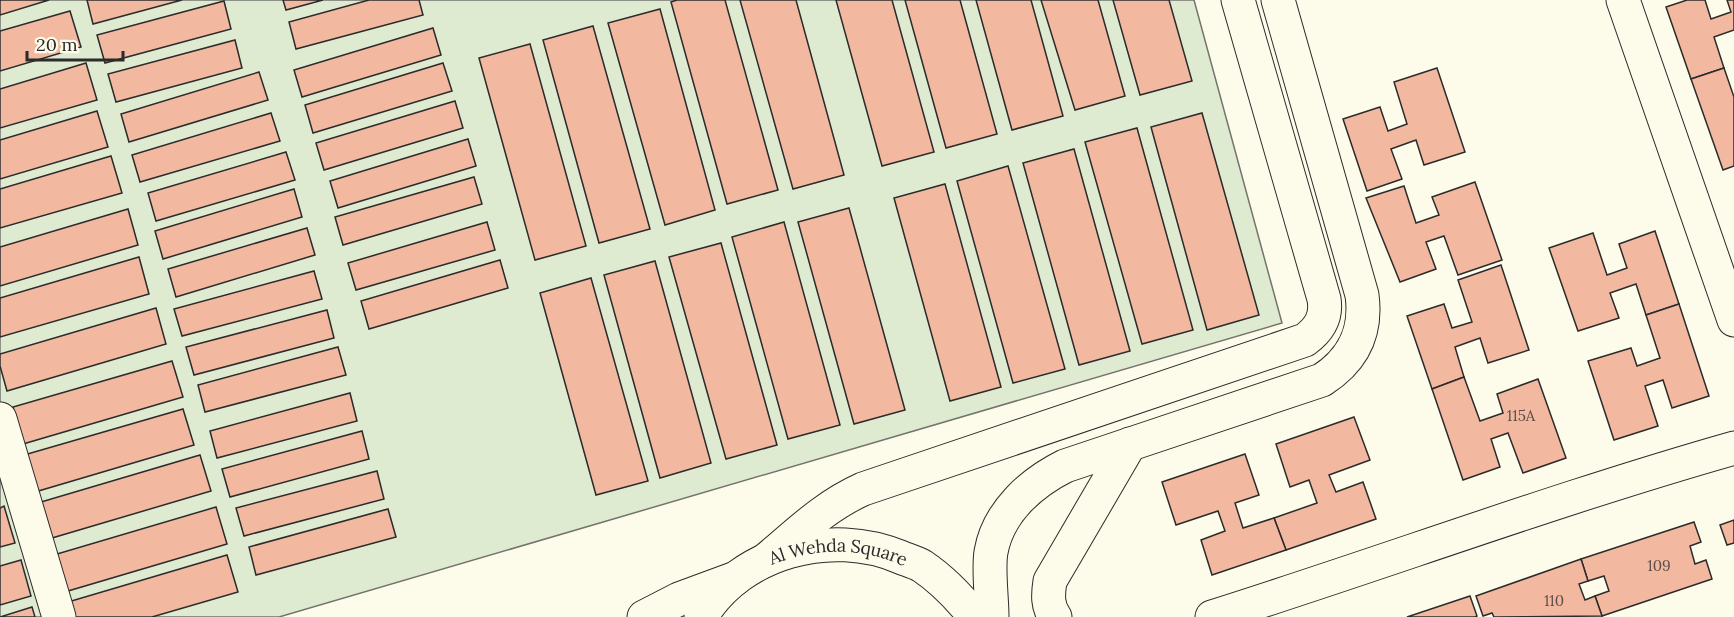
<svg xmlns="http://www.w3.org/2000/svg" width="1734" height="617" font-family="Lora,serif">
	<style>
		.green { fill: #deebd1; stroke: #74746e; stroke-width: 1.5 }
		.building { fill: #f2b8a0; stroke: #2b2b2b; stroke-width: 1.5 }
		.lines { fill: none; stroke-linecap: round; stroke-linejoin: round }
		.minor-casing { stroke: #2b2b2b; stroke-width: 35 }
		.major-casing { stroke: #2b2b2b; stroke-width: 35 }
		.minor { stroke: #fdfbea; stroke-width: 33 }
		.major { stroke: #fdfbea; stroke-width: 33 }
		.labels { text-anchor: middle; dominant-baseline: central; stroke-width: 4.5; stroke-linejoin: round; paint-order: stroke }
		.number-label { font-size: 15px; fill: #5d4e48 }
		.street-label { font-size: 18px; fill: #2b2b2b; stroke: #fdfbea }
	</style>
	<rect width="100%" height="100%" fill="#fdfbea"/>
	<path class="green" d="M0,0H1194L1282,323L279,617H0Z"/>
	<g class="building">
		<path d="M0,0H49L0,15Z"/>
		<path d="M87,0H182L93,24Z"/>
		<path d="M283,0H323L286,10Z"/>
		<path d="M369,0H419L423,15L296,49L289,22Z"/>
		<path d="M677,0H725L778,190L727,204L671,2Z"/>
		<path d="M740,0H796L844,175L793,189Z"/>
		<path d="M836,0H892L934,152L882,166Z"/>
		<path d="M905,0H960L997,134L946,148Z"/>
		<path d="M976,0H1031L1063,116L1012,130Z"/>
		<path d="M1041,0H1098L1125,96L1075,110Z"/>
		<path d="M1113,0H1169L1192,81L1140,95Z"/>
		<path d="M1687,0H1705L1711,19L1731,12L1727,0H1734V30L1714,37L1724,68L1691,79L1666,7Z"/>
		<path d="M224,1L231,29L105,63L97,35Z"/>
		<path d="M660,9L715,210L665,225L608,23Z"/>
		<path d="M70,11L81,47L0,71V31Z"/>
		<path d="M593,26L650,229L599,243L543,40Z"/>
		<path d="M433,28L441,55L302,97L294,70Z"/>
		<path d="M235,40L242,68L116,102L108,74Z"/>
		<path d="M530,44L586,246L535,260L479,58Z"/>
		<path d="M86,63L97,100L0,128V89Z"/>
		<path d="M443,63L452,91L313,133L305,105Z"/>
		<path d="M1437,68L1465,152L1424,165L1416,140L1391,149L1402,179L1367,191L1343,119L1380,107L1388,131L1407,124L1394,82Z"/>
		<path d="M1724,68L1734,97V166L1723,170L1691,79Z"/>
		<path d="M259,72L268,100L129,142L121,114Z"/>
		<path d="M455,101L463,128L324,170L316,143Z"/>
		<path d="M97,111L108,147L0,179V140Z"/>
		<path d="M271,113L280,141L140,182L132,155Z"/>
		<path d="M1202,113L1259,315L1207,330L1151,127Z"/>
		<path d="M1137,128L1193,330L1142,344L1085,142Z"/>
		<path d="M468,139L476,166L338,208L330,181Z"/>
		<path d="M1074,149L1130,351L1079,365L1023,163Z"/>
		<path d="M286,152L295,180L156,221L148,193Z"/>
		<path d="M111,156L122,193L0,228V189Z"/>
		<path d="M1008,166L1065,369L1013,383L957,181Z"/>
		<path d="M474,177L482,204L343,245L335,217Z"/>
		<path d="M1475,182L1502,260L1458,275L1444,236L1426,242L1436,269L1400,282L1366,198L1404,186L1416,223L1439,215L1432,197Z"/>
		<path d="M945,184L1001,387L950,401L894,198Z"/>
		<path d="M294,189L302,217L163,259L155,231Z"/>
		<path d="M849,208L905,410L854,424L798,222Z"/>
		<path d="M128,209L138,245L0,286V247Z"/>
		<path d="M487,222L495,250L356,290L348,263Z"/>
		<path d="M784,222L840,425L788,439L732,237Z"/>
		<path d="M307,228L315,255L176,297L168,269Z"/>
		<path d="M1655,231L1679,304L1646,315L1636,284L1610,293L1619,318L1578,331L1549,248L1593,233L1607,275L1627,268L1619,244Z"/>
		<path d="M721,243L777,445L726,459L669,257Z"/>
		<path d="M139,257L149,294L0,337V298Z"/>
		<path d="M500,260L508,288L369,329L361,301Z"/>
		<path d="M655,261L711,463L660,478L604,275Z"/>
		<path d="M1501,265L1529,350L1488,363L1480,338L1455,347L1464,377L1432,389L1407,316L1444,304L1452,328L1472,322L1458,280Z"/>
		<path d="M314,271L322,299L182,336L174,309Z"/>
		<path d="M591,278L648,481L596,495L540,293Z"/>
		<path d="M1679,304L1709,396L1672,408L1663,380L1645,386L1658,426L1614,440L1588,361L1631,348L1637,366L1660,358L1646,315Z"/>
		<path d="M156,308L166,344L7,391L0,366V354Z"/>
		<path d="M327,310L334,338L194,375L186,347Z"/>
		<path d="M338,347L346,375L205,412L198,385Z"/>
		<path d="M172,361L183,397L23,444L13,407Z"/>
		<path d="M1464,377L1480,421L1503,413L1497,394L1538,379L1566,458L1523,473L1508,433L1491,439L1500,467L1463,480L1432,389Z"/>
		<path d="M350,393L357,421L217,458L210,431Z"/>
		<path d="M183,409L194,445L35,492L24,455Z"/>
		<path d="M1354,417L1370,460L1329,475L1336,492L1363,482L1376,519L1286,550L1274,518L1317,503L1309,480L1290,487L1276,444Z"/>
		<path d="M362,431L369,459L230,497L222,469Z"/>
		<path d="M1245,454L1259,495L1235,503L1243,528L1274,518L1286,550L1212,575L1201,540L1225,531L1218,511L1176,525L1162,482Z"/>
		<path d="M200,455L211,491L52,538L41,502Z"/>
		<path d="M377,471L384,499L244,536L236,508Z"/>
		<path d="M4,506L15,543L0,547V508Z"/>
		<path d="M216,507L227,544L68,591L57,554Z"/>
		<path d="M388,509L396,537L256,575L249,547Z"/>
		<path d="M1734,520V543L1727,545L1720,525Z"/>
		<path d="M1694,522L1701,542L1690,546L1695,564L1706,560L1712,579L1602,616L1595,596L1609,591L1604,576L1588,581L1581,559Z"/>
		<path d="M227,555L238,592L152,617H73L68,602Z"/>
		<path d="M1581,559L1588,581L1579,584L1585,600L1595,596L1602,616L1494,617L1492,613L1483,616L1476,596Z"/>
		<path d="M21,560L31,596L0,605V566Z"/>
		<path d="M1470,596L1477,616L1475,617H1407Z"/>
		<path d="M32,607L35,617H0Z"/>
	</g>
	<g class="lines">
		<defs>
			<g id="minor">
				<path d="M1623,0L1734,320"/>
				<path d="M0,419L59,617"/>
				<path d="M644,617L679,599L736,578"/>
				<path d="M1055,617C1047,606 1048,594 1050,581L1130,444"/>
				<path d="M1212,617C1386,562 1558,498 1734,448"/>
			</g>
			<g id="major">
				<path d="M767,559C798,533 825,506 863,489L1305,340C1320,329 1327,317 1324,299L1238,0"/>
				<path id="s1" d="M701,617C741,551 831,528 900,557C907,560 915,562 922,566C943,580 959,597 975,617"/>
				<path d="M992,617C992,598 988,569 991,552C998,512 1031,483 1065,466L1322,380C1353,360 1367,332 1362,295L1278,0"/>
			</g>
		</defs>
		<use href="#minor" class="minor-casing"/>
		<use href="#major" class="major-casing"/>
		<use href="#minor" class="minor"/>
		<use href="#major" class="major"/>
	</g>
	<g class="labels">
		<g class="number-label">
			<text x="1521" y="415">115A</text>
			<text x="1659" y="565">109</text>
			<text x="1554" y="600">110</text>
		</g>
		<g class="street-label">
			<text stroke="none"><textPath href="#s1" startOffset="162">Al Wehda Square</textPath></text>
		</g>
	</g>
	<path d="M27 51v9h96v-9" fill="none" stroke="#2b2b2b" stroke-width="3"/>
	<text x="36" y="51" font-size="18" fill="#2b2b2b" stroke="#fdfbea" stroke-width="4.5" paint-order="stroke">20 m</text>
</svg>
